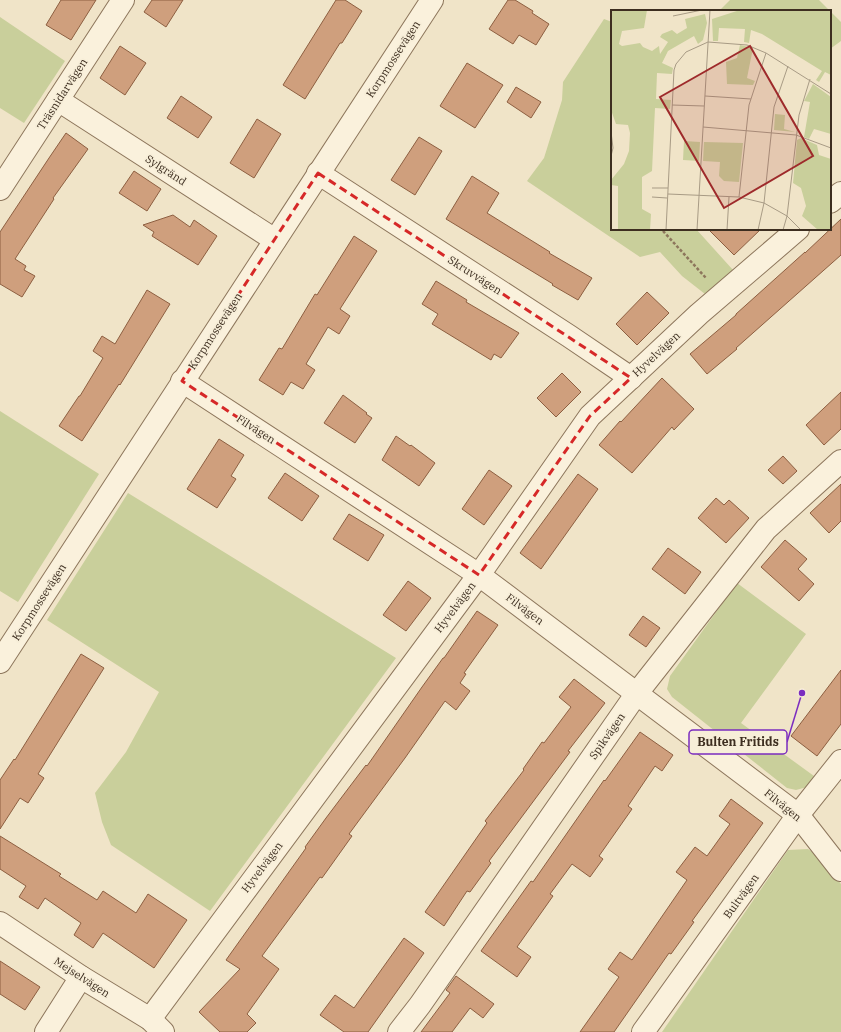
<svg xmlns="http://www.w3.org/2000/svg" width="841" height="1032" font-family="'IBM Plex Serif',serif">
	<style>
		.green { fill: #c9cf9b }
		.building { fill: #cf9f7d; stroke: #8d5f41 }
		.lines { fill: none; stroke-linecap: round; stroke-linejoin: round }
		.minor-casing { stroke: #8d765c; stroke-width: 24 }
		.tertiary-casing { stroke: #8d765c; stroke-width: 24 }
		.path { stroke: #8d765c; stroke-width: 2.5; stroke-dasharray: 3 2; stroke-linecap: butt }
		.minor { stroke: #faf1dc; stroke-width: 22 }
		.tertiary { stroke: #faf1dc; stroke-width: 22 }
		.marked { fill: none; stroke: #d62828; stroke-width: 3; stroke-dasharray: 8 5; stroke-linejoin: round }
		.labels { text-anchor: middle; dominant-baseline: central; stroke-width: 3.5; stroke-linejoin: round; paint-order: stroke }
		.street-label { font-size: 11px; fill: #3d2e20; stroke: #f7eed8 }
		.inset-road { fill: none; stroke: #a89b85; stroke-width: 1 }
		.view { fill: #9e2a2b; fill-opacity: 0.15; stroke: #9e2a2b; stroke-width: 2 }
		.inset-edge { fill: none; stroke: #3d2e20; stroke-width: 2 }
		.leader { fill: none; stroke: #7b2cbf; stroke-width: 1.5 }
		.callout-dot { fill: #7b2cbf; stroke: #f7eed8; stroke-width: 1.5 }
		.callout { fill: #f7eed8; stroke: #7b2cbf; stroke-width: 1.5 }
		.callout-label { font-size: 12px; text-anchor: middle; font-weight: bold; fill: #3d2e20 }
	</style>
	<rect width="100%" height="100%" fill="#f0e4c8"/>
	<g class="green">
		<path d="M730,0H819L830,11H719Z"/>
		<path d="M830,11L841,22V41L830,49Z"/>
		<path d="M0,17L65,61L24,123L0,108Z"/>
		<path d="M604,19L612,22V229H696L733,270L705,294L682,276L660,252L640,257L527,181L544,158L562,100L563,82Z"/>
		<path d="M0,411L99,474L18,602L0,591Z"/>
		<path d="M128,493L396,658L210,911L111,845L102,822L95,793L126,752L159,692L47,620Z"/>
		<path d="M737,583L806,634L741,723L814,776L807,787L796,790L787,788L672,697L667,689L670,676Z"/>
		<path d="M808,849L821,858L841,884V1032H662L788,850Z"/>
	</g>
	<g class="building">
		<path d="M61,0H96L71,40L46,25Z"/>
		<path d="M152,0H183L166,27L144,12Z"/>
		<path d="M336,0H345L362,11L342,43H340L305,99L283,85Z"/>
		<path d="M508,0H515L533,11L532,13L549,24L536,45L519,35L513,44L489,29Z"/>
		<path d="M120,46L146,63L125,95L100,78Z"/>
		<path d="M467,63L503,85L475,128L440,106Z"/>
		<path d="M516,87L541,102L531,118L507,102Z"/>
		<path d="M181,96L212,117L198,138L167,118Z"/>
		<path d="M257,119L281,134L254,178L230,163Z"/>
		<path d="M66,133L88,149L53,198L54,199L15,259L26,266L24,270L35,276L22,297L0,284V232L49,158Z"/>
		<path d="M419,137L442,151L415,195L391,180Z"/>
		<path d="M134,171L161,189L147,211L119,193Z"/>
		<path d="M472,176L499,193L487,213L550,252L549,253L592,278L578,300L552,285L553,284L446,219Z"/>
		<path d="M173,215L190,227L194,220L217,236L198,265L152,236L154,232L143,225Z"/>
		<path d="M841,219V255L736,348L737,349L707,374L690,354L736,315V314L805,252V253Z"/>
		<path d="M708,229H761L734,255Z"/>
		<path d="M354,236L377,251L340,309L350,316L339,334L328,327L306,364L315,370L303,389L291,382L283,395L259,380L279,348L282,349L315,294L317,295Z"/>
		<path d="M436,281L467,300L466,302L519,333L501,358L494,354L491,360L432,324L438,314L422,304Z"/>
		<path d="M147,290L170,304L120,385L119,384L82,441L59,426L79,396H80L103,358L93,351L102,336L115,344Z"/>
		<path d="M647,292L669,313L637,345L616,324Z"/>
		<path d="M562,373L581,392L556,417L537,398Z"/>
		<path d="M662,378L694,409L674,430L672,427L632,473L599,445L620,421L621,422Z"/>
		<path d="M841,392V429L824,445L806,425Z"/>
		<path d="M343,395L367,413L366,414L372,418L355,443L324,423Z"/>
		<path d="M396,436L410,446L411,445L435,463L419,486L382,460Z"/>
		<path d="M219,439L244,455L231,476L236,479L217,508L187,489Z"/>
		<path d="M783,456L797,471L783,484L768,470Z"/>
		<path d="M489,470L512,486L484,525L462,509Z"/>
		<path d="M285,473L319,496L302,521L268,498Z"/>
		<path d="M578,474L598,489L541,569L520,553Z"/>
		<path d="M841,484V521L829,533L810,513Z"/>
		<path d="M716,498L724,505L729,500L749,518L726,543L698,518Z"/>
		<path d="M349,514L384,535L368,561L333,539Z"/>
		<path d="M785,540L807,559L798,569L814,584L799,601L761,567Z"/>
		<path d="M668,548L701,572L685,594L652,569Z"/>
		<path d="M408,581L431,598L406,631L383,615Z"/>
		<path d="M477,611L498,625L464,673L466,674L460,683L470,691L456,710L445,701L405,758L349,834L352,836L322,878L320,877L262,956L279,969L247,1014L256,1023L247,1032H220L199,1012L240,969L226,960L306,848L305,847L326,818L366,765L367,766L422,687L443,658H444Z"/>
		<path d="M643,616L660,628L646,647L629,635Z"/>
		<path d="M81,654L104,668L38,774L44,778L28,803L20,798L0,829V780L14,759L15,760Z"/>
		<path d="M841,670V724L817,756L791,736Z"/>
		<path d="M574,679L605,703L568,751L570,752L489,861L491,863L470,892L467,891L444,926L425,912L487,823L485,821L524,770L523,769L542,742L544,743L571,707L559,697Z"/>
		<path d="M640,732L673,755L662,771L655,766L628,806L632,809L599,856L603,859L590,877L572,864L550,894L553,896L517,947L531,957L517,977L481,951L531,881L533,882L604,780L605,781Z"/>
		<path d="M731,799L763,823L692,921L694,922L671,954L669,953L614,1032H580L619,977L608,969L620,952L632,960L687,880L676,872L695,847L707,856L730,824L719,816Z"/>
		<path d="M0,836L61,874L59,876L97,900L103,891L136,913L148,894L187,920L154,968L103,933L93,948L74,935L81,923L45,898L38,909L19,897L26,886L0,869Z"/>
		<path d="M404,938L424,953L368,1032H344L320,1015L335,995L354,1008Z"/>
		<path d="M0,961L40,987L25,1010L0,994Z"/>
		<path d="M456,976L494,1004L483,1018L470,1008L452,1032H421L450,993L446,990Z"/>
	</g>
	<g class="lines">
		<defs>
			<g id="minor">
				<path d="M58,100L275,240"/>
				<path d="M318,173L569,336L631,378"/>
				<path d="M0,189L123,0"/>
				<path d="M830,202L841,193"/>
				<path d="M182,381L479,575L798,815L841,870"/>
				<path d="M0,923L81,977L150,1019L163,1032"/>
				<path d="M150,1019L481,572L590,416L699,314L798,229"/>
				<path d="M46,1032L81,977"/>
				<path d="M399,1032L420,1005L637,693L766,529L841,461"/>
				<path d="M643,1032L798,815L841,761"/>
			</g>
			<path id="tertiary" d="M0,662L432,0"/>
		</defs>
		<use href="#minor" class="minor-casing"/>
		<use href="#tertiary" class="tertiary-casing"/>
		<path class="path" d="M663,231L706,278"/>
		<use href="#minor" class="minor"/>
		<use href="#tertiary" class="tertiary"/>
	</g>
	<path class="marked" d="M318,173L631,378L590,416L479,575L182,381Z"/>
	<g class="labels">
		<g class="street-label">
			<text transform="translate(393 59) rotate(-57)">Korpmossevägen</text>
			<text transform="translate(62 94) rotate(-57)">Träsnidarvägen</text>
			<text transform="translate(166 170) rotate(33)">Sylgränd</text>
			<text transform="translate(475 275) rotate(33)">Skruvvägen</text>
			<text transform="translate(215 331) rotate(-57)">Korpmossevägen</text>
			<text transform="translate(656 354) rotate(-43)">Hyvelvägen</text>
			<text transform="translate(256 429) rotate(33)">Filvägen</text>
			<text transform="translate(39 602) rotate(-57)">Korpmossevägen</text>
			<text transform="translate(455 607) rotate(-53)">Hyvelvägen</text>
			<text transform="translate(525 609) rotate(37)">Filvägen</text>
			<text transform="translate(607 736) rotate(-55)">Spikvägen</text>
			<text transform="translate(783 805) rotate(39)">Filvägen</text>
			<text transform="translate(262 867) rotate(-53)">Hyvelvägen</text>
			<text transform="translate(741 896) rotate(-54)">Bultvägen</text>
			<text transform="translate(82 977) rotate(33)">Mejselvägen</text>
		</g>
	</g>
	<g transform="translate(611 10)">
		<rect width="220" height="220" fill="#f0e4c8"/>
		<path d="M0,0H36L33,18L11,21L8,34L11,36L29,33L32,37L41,41L48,36L49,44L57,32L49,27L51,24L61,20L66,24L76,18L74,9L94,4L96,13L92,30L87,34L83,26L57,41L51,53L62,58L61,64L46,63L45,89L60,90L59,99L44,98L41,161L31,167V199L40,204L39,220H7V176L0,175V170L13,154L18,141L19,123L17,115L5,114L0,100ZM129,0H220V65L214,62L208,72L205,70L211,61L151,24L140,20L138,33L133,32L134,19L108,18L107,31H102L101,9ZM129,35L142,38L136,68L144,71L142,75L116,74L115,52L126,48ZM202,74L220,87V124L203,119L198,129L193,127L199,92L193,91ZM164,104L174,105L173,119L184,122L163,120ZM190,128L206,135L208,145L220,149V220H207L191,206L195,196L190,178L182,173L186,130ZM73,131L89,132L88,151L72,150ZM93,132L132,133L128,172L113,171L108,166L109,152L92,151Z" fill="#c9cf9b"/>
		<path class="inset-road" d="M62,6L91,0M94,86L140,89M61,95L93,96M92,117L185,125L220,138M0,122L2,138L0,146M41,178H57M57,184L128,187L153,193L176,206L190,220M41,187L56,188M128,187L138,95L155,43M55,220L63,60L65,54L75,42L97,32L136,35L155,43L220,84M86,220L99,0M116,220L118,187M147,220L153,193L163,97L177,56M172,220L176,206L188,105L199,69"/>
		<path class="view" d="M139,36L202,146L113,198L49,87Z"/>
		<rect width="220" height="220" class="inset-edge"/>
	</g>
	<path class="leader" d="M802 693L787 742"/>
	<circle class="callout-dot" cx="802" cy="693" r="4"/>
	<rect class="callout" x="689" y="730" width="98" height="24" rx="4"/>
	<g class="callout-label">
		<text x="738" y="746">Bulten Fritids</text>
	</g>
</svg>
